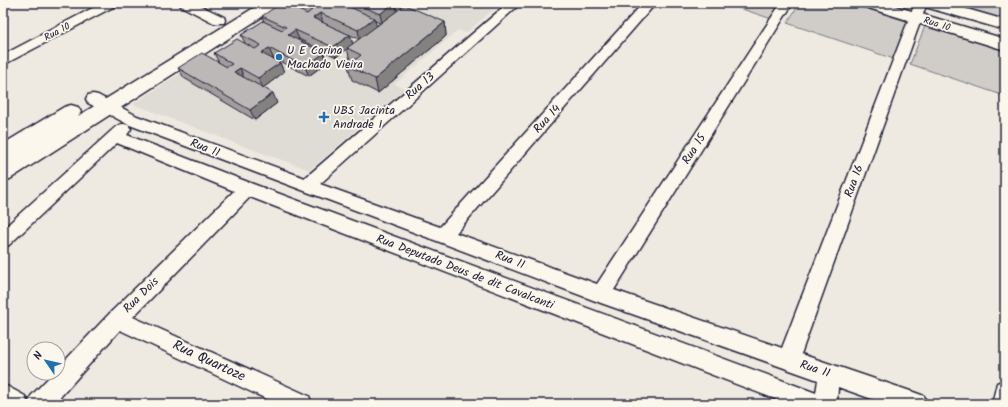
<svg xmlns="http://www.w3.org/2000/svg" width="1008" height="407" font-family="Kalam,sans-serif">
	<style>
		.built { fill: #dfdbd5 }
		.green { fill: #d0cdc9; stroke: #797882 }
		.lines { fill: none; stroke-linecap: round; stroke-linejoin: round }
		.street-casing { stroke: #22223b; stroke-width: 3 }
		.secondary-casing { stroke: #22223b; stroke-width: 3 }
		.street { fill: #fbf7ec; fill-rule: evenodd }
		.secondary { fill: #fbf7ec; fill-rule: evenodd }
		.wall { fill: #a29e9e; stroke: #22223b; fill-rule: evenodd }
		.shaded-wall { fill: #848181; stroke: #22223b }
		.building { fill: #bcb8b8; stroke: #22223b }
		.poi-dot { fill: #1f6fb2; stroke: #fbf7ec; stroke-width: 1.5 }
		.labels { text-anchor: middle; dominant-baseline: central; stroke-width: 3.5; stroke-linejoin: round; paint-order: stroke }
		.far-street-label { font-size: 10px; fill: #22223b; stroke: #fbf7ec }
		.poi-label { font-size: 12px; fill: #22223b; stroke: #fbf7ec; text-anchor: start }
		.street-label { font-size: 12px; fill: #22223b; stroke: #fbf7ec }
		.near-street-label { font-size: 14px; fill: #22223b; stroke: #fbf7ec }
	</style>
	<rect width="100%" height="100%" fill="#eeeae2"/>
	<filter id="ink" filterUnits="userSpaceOnUse"><feTurbulence type="fractalNoise" baseFrequency=".025" numOctaves="2"/><feDisplacementMap in="SourceGraphic" scale="8" xChannelSelector="R" yChannelSelector="G"/><feConvolveMatrix kernelMatrix="1 2 1 2 8 2 1 2 1" color-interpolation-filters="sRGB"/></filter>
	<g filter="url(#ink)">
		<path class="built" d="M290,3H501L466,33L458,30L395,84L404,89L310,170L240,145L133,104Z"/>
		<g class="green">
			<path d="M724,3H783L772,19Z"/>
			<path d="M800,3H850L909,22L894,59L787,23Z"/>
			<path d="M946,3H1005V21Z"/>
			<path d="M925,26L1005,51V96L910,64Z"/>
		</g>
		<g class="lines">
			<defs>
				<g id="street">
					<path d="M102,3H117L115,6L3,65V55Z"/>
					<path d="M179,3H195L224,17L225,20L224,23H214L181,6Z"/>
					<path d="M508,3H521L320,184L440,227L643,3H656L456,233L597,284L781,3H793L614,290L782,348L915,3H927L801,354L916,393L924,396L927,404H886L838,387L837,404H788L250,197L133,317L309,396L312,404H277L120,330L54,404H28L31,396L53,373H58V368L110,313L234,191L117,143L9,245L3,247V229L110,132C116,127 119,122 128,125L131,129L127,135L253,184L816,393L818,380L601,303L127,124L88,103L86,99L88,95L93,94L98,95L137,116L305,178Z"/>
					<path d="M1005,380V404H992L997,383Z"/>
					<path d="M3,384L25,396L28,404H3Z"/>
				</g>
				<g id="secondary">
					<path d="M262,3H281L279,6L10,179L3,181V163L6,161L3,162V144L64,107L71,105L78,107L81,112L78,116Z"/>
					<path d="M860,3H885L1005,39V50L862,6Z"/>
					<path d="M920,3H946L1005,20V30L922,6Z"/>
				</g>
			</defs>
			<use href="#street" class="street-casing"/>
			<use href="#secondary" class="secondary-casing"/>
			<use href="#street" class="street"/>
			<use href="#secondary" class="secondary"/>
		</g>
		<path class="wall" d="M289,3H396L397,10L445,22L446,36L378,93L352,80L348,66L352,63H351L347,49L336,57L299,39L298,40L324,53L327,62L309,76L273,58L272,59L280,63L284,72L263,88L277,103L255,120L184,78L178,68L219,63L214,53L245,43L241,35L264,21L262,16L290,6ZM375,21L380,23L376,26ZM350,35L359,39L353,44Z"/>
		<g class="shaded-wall">
			<path d="M394,3H396L397,12L382,24L380,14Z"/>
			<path d="M320,13L323,23L313,18Z"/>
			<path d="M374,18L377,27L360,40L358,30Z"/>
			<path d="M445,22L446,36L378,93L375,79Z"/>
			<path d="M295,30L299,39L291,45L288,35Z"/>
			<path d="M350,35L353,45L336,57L333,47Z"/>
			<path d="M269,48L273,58L266,63L261,53Z"/>
			<path d="M324,53L327,62L309,76L305,67Z"/>
			<path d="M280,63L284,72L263,88L258,78Z"/>
			<path d="M240,68L244,78L234,72Z"/>
			<path d="M273,93L277,103L255,120L250,110Z"/>
		</g>
		<g class="building">
			<path d="M281,3H283L307,14L312,10L295,3H341L374,18L358,30L320,13L313,18L350,35L333,47L295,30L288,35L324,53L305,67L269,48L261,53L280,63L258,78L240,68L234,72L273,93L250,110L178,68L202,53L227,67L232,64L214,53L237,39L255,49L261,45L241,35L263,21L282,30L286,27L262,16Z"/>
			<path d="M354,3H394L380,14Z"/>
			<path d="M405,5L445,22L375,79L348,66L361,55L347,48Z"/>
		</g>
	</g>
	<g class="poi-dot">
		<circle cx="279" cy="57" r="4"/>
		<path d="M322 111h4v4h4v4h-4v4h-4v-4h-4v-4h4z"/>
	</g>
	<g class="labels">
		<g class="far-street-label">
			<text transform="translate(937 24) rotate(17)">Rua 10</text>
			<text transform="translate(57 32) rotate(-28)">Rua 10</text>
		</g>
		<g class="poi-label">
			<text x="287" y="50">U E Corina<tspan x="287" dy="14">Machado Vieira</tspan></text>
			<text x="333" y="110">UBS Jacinta<tspan x="333" dy="14">Andrade I</tspan></text>
		</g>
		<g class="street-label">
			<text transform="translate(420 86) rotate(-41)">Rua 13</text>
			<text transform="translate(547 119) rotate(-48)">Rua 14</text>
			<text transform="translate(205 148) rotate(21)">Rua 11</text>
			<text transform="translate(694 149) rotate(-58)">Rua 15</text>
			<text transform="translate(854 181) rotate(-70)">Rua 16</text>
			<text transform="translate(510 260) rotate(21)">Rua 11</text>
			<text transform="translate(465 272) rotate(21)">Rua Deputado Deus de dit Cavalcanti</text>
			<text transform="translate(141 295) rotate(-45)">Rua Dois</text>
			<text transform="translate(815 369) rotate(18)">Rua 11</text>
		</g>
		<g class="near-street-label">
			<text transform="translate(209 361) rotate(25)">Rua Quartoze</text>
		</g>
	</g>
	<rect width="1008" height="407" fill="none" stroke="#fbf7ec" stroke-width="16"/>
	<rect x="8" y="8" width="992" height="391" fill="none" stroke="#22223b" stroke-width="1.5" filter="url(#ink)"/>
	<g transform="translate(46 361) rotate(304)"><circle r="19" fill="#fbf7ec" stroke="#a4a2a5"/>
	<path d="M0-3L7 15L0 10L-7 15Z" fill="#1f6fb2"/>
	<text y="-6" font-size="11" font-weight="bold" text-anchor="middle" fill="#22223b">N</text>
	</g>
</svg>
